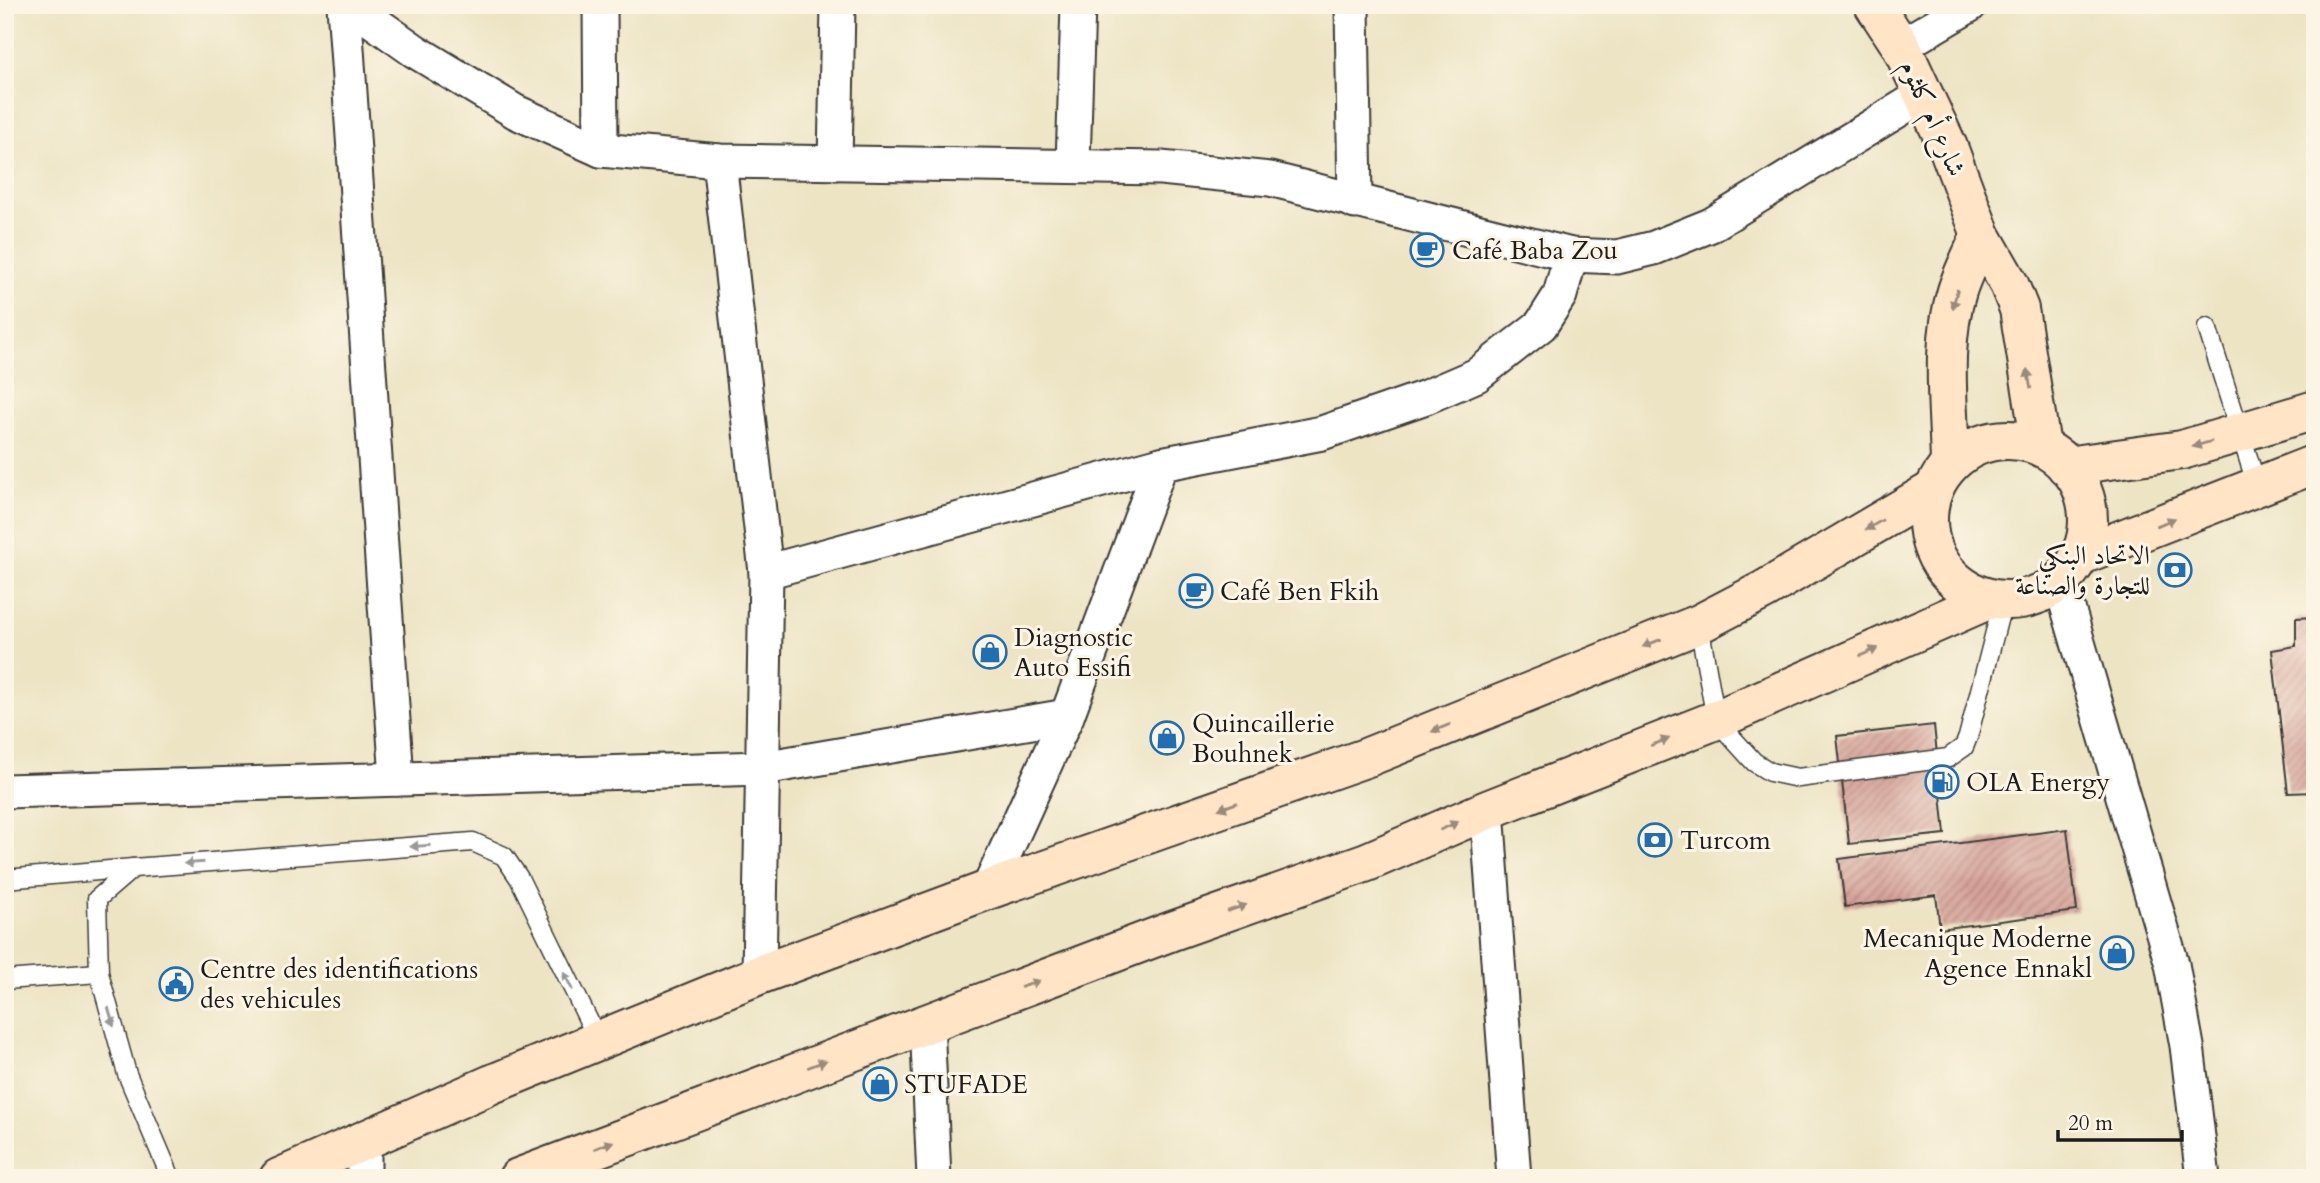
<svg xmlns="http://www.w3.org/2000/svg" width="2320" height="1183" font-family="Cardo,Amiri,serif">
	<style>
		.building { fill: url(#building-hatch) }
		.lines { fill: none; stroke-linecap: round; stroke-linejoin: round }
		.lane-casing { stroke: #3b3a35; stroke-width: 21 }
		.street-casing { stroke: #3b3a35; stroke-width: 37 }
		.secondary-casing { stroke: #3b3a35; stroke-width: 42 }
		.lane { stroke: #fff; stroke-width: 18 }
		.street { stroke: #fff; stroke-width: 33 }
		.secondary { stroke: #ffe4c6; stroke-width: 38 }
		.oneway { fill: #998a7a }
		.oneway2 { fill: #999 }
		.labels { text-anchor: middle; dominant-baseline: central; stroke-width: 6; stroke-linejoin: round; paint-order: stroke }
		.street-label { font-size: 26px; fill: #1c1c1c; stroke: #fcf5e5 }
		.poi-label { font-size: 26px; fill: #1c1c1c; stroke: #fcf5e5; text-anchor: start }
	</style>
	<defs>
		<pattern id="building-hatch" width="6" height="6" patternUnits="userSpaceOnUse" patternTransform="scale(1.75)"><rect width="6" height="6" fill="#d7a39a"/><path d="M-1 1l2-2M0 6l6-6M5 7l2-2" fill="none" stroke="#ae847d"/></pattern>
	</defs>
	<rect width="100%" height="100%" fill="#fcf5e5"/>
	<filter id="ink" filterUnits="userSpaceOnUse"><feTurbulence type="fractalNoise" baseFrequency=".0143" numOctaves="2"/><feDisplacementMap in="SourceGraphic" scale="14" xChannelSelector="R" yChannelSelector="G"/><feConvolveMatrix kernelMatrix="1 2 1 2 8 2 1 2 1" color-interpolation-filters="sRGB"/></filter>
	<filter id="wash" filterUnits="userSpaceOnUse"><feTurbulence type="fractalNoise" baseFrequency=".00686" numOctaves="4" result="noise"/><feDisplacementMap in="SourceGraphic" scale="28" xChannelSelector="R" yChannelSelector="G"/><feGaussianBlur stdDeviation="1.57" result="paint"/><feColorMatrix in="noise" values="0 0 0 0 0 0 0 0 0 0 0 0 0 0 0 0 0 1.4 0 .05"/><feComposite in="paint" operator="in"/></filter>
	<g filter="url(#wash)">
		<rect width="100%" height="100%" fill="#ede4c4"/>
		<g id="blocks">
			<g class="building">
				<path d="M2315,617V792L2288,793L2272,650L2296,646V618Z"/>
				<path d="M1934,725L1945,834L1849,844L1837,736Z"/>
				<path d="M2067,829L2077,911L1940,929L1936,895L1845,907L1839,859Z"/>
			</g>
		</g>
	</g>
	<g filter="url(#ink)">
		<use href="#blocks" fill-opacity="0" stroke="#3b3a35" stroke-width="2"/>
		<g class="lines">
			<defs>
				<g id="lane">
					<path d="M2207,327L2257,486"/>
					<path d="M1699,624L1716,720L1754,762L1770,772L1798,778L1948,758L1964,747L1968,737L2003,601"/>
					<path d="M5,879L133,868"/>
					<path d="M5,980L99,973"/>
					<path d="M171,1178L127,1074L99,973L97,899L133,868L473,842L504,856L519,878L599,1042"/>
				</g>
				<g id="street">
					<path d="M344,5L397,779"/>
					<path d="M350,5L415,51L516,112L601,150L719,161L1161,168L1270,179L1571,255L1617,257L1654,248L1711,225L1923,95"/>
					<path d="M600,5L601,150"/>
					<path d="M1352,5L1355,202"/>
					<path d="M1901,46L1970,5"/>
					<path d="M719,161L766,572L759,975"/>
					<path d="M835,163L838,5"/>
					<path d="M1073,164L1078,5"/>
					<path d="M766,572L1161,464L1322,433L1426,397L1477,375L1541,325L1560,295L1571,255"/>
					<path d="M2060,581L2172,964L2187,1046L2203,1178"/>
					<path d="M5,791L763,768L1067,716"/>
					<path d="M1487,810L1514,1178"/>
					<path d="M988,890L1067,716L1161,464"/>
					<path d="M927,1022L934,1178"/>
					<path d="M364,1139V1178"/>
				</g>
				<g id="secondary">
					<path d="M1874,5L1901,46L1948,147L1981,235L2009,284L2019,309L2041,446"/>
					<circle cx="2008" cy="520" r="80"/>
					<path d="M1950,464C1949,409 1940,344 1957,291C1963,272 1973,253 1981,235"/>
					<path d="M2066,466L2182,450L2315,410"/>
					<path d="M2079,556L2315,464"/>
					<path d="M279,1178L492,1084L759,975L988,890L1368,757L1699,624L1764,590L1933,490"/>
					<path d="M518,1178L1172,931L1367,862L1487,810L1716,720L1990,599"/>
				</g>
			</defs>
			<use href="#lane" class="lane-casing"/>
			<use href="#street" class="street-casing"/>
			<use href="#secondary" class="secondary-casing"/>
			<use href="#lane" class="lane"/>
			<use href="#street" class="street"/>
			<use href="#secondary" class="secondary"/>
		</g>
		<defs><path id="oneway-solid" d="M-6-.8H1V-3.2L6.5 0L1 3.2V.8H-6Z" transform="scale(1.75)"/></defs>
		<g class="oneway">
			<use href="#oneway-solid" transform="translate(1955 299) rotate(104)"/>
			<use href="#oneway-solid" transform="translate(2029 379) rotate(-100)"/>
			<use href="#oneway-solid" transform="translate(2202 444) rotate(164)"/>
			<use href="#oneway-solid" transform="translate(2166 522) rotate(-23)"/>
			<use href="#oneway-solid" transform="translate(1874 525) rotate(149)"/>
			<use href="#oneway-solid" transform="translate(1652 643) rotate(158)"/>
			<use href="#oneway-solid" transform="translate(1869 652) rotate(-24)"/>
			<use href="#oneway-solid" transform="translate(1441 728) rotate(158)"/>
			<use href="#oneway-solid" transform="translate(1660 742) rotate(-21)"/>
			<use href="#oneway-solid" transform="translate(1228 806) rotate(161)"/>
			<use href="#oneway-solid" transform="translate(1449 826) rotate(-24)"/>
			<use href="#oneway-solid" transform="translate(1237 908) rotate(-19)"/>
			<use href="#oneway-solid" transform="translate(1030 984) rotate(-20)"/>
			<use href="#oneway-solid" transform="translate(817 1064) rotate(-21)"/>
			<use href="#oneway-solid" transform="translate(604 1145) rotate(-21)"/>
		</g>
		<g class="oneway2">
			<use href="#oneway-solid" transform="translate(420 846) rotate(176)"/>
			<use href="#oneway-solid" transform="translate(194 863) rotate(176)"/>
			<use href="#oneway-solid" transform="translate(568 981) rotate(-116)"/>
			<use href="#oneway-solid" transform="translate(111 1017) rotate(74)"/>
		</g>
	</g>
	<defs>
		<symbol id="cafe-ring" viewBox="-11 -11 22 22"><circle r="9.5" fill="#fcf5e5" stroke="#1f6fb2" stroke-width="1.5"/><path d="M-5.5-4.5H6V0H3Q3 3.5 0 3.5H-2.5Q-5.5 3.5-5.5 0ZM3-3.2v2h1.7v-2ZM-6 4.5H4V6H-6Z" fill="#1f6fb2"/></symbol>
		<symbol id="bank-ring" viewBox="-11 -11 22 22"><circle r="9.5" fill="#fcf5e5" stroke="#1f6fb2" stroke-width="1.5"/><path d="M-6-4H6V4H-6ZM0-2.3a2.3 2.3 0 1 0 0 4.6a2.3 2.3 0 1 0 0-4.6Z" fill="#1f6fb2"/></symbol>
		<symbol id="shop-ring" viewBox="-11 -11 22 22"><circle r="9.5" fill="#fcf5e5" stroke="#1f6fb2" stroke-width="1.5"/><path d="M-5-2.5h2.3a2.7 3.5 0 0 1 5.4 0H5L5.5 6h-11ZM-1.5-2.5h3a1.5 2.3 0 0 0-3 0Z" fill="#1f6fb2"/></symbol>
		<symbol id="fuel-ring" viewBox="-11 -11 22 22"><circle r="9.5" fill="#fcf5e5" stroke="#1f6fb2" stroke-width="1.5"/><path d="M-5.5-6h7V0h2V4h1.3V-2.5L3-4.5l.8-.8L6-3V5H2.5V1h-1V6h-7ZM-4.2-4.7v3.2H.2V-4.7Z" fill="#1f6fb2"/></symbol>
		<symbol id="civic-ring" viewBox="-11 -11 22 22"><circle r="9.5" fill="#fcf5e5" stroke="#1f6fb2" stroke-width="1.5"/><path d="M-.6-6.5H3V-4.5H.6V-3L4-1V1h2V6H-6V1h2V-1L-.6-3ZM-1.2 2.5V6h2.4V2.5Z" fill="#1f6fb2"/></symbol>
	</defs>
	<g fill-rule="evenodd">
		<use href="#cafe-ring" x="1408" y="231" width="38" height="38"/>
		<use href="#bank-ring" x="2156" y="551" width="38" height="38"/>
		<use href="#cafe-ring" x="1177" y="572" width="38" height="38"/>
		<use href="#shop-ring" x="971" y="633" width="38" height="38"/>
		<use href="#shop-ring" x="1148" y="719" width="38" height="38"/>
		<use href="#fuel-ring" x="1923" y="763" width="38" height="38"/>
		<use href="#bank-ring" x="1636" y="821" width="38" height="38"/>
		<use href="#shop-ring" x="2098" y="934" width="38" height="38"/>
		<use href="#civic-ring" x="157" y="965" width="38" height="38"/>
		<use href="#shop-ring" x="861" y="1065" width="38" height="38"/>
	</g>
	<g class="labels">
		<g class="street-label">
			<text transform="translate(1933 118) rotate(66)">شارع أم كلثوم</text>
		</g>
		<g class="poi-label">
			<text x="1452" y="250">Café Baba Zou</text>
			<text x="2150" y="555" text-anchor="end">الاتحاد البنكي<tspan x="2150" dy="30">للتجارة والصناعة</tspan></text>
			<text x="1220" y="591">Café Ben Fkih</text>
			<text x="1014" y="637">Diagnostic<tspan x="1014" dy="30">Auto Essifi</tspan></text>
			<text x="1192" y="723">Quincaillerie<tspan x="1192" dy="30">Bouhnek</tspan></text>
			<text x="1966" y="782">OLA Energy</text>
			<text x="1680" y="840">Turcom</text>
			<text x="2092" y="938" text-anchor="end">Mecanique Moderne<tspan x="2092" dy="30">Agence Ennakl</tspan></text>
			<text x="200" y="969">Centre des identifications<tspan x="200" dy="30">des vehicules</tspan></text>
			<text x="904" y="1084">STUFADE</text>
		</g>
	</g>
	<rect width="2320" height="1183" fill="none" stroke="#fcf5e5" stroke-width="28"/>
	<path d="M2058 1130v10h124v-10" fill="none" stroke="#1c1c1c" stroke-width="3.5"/>
	<text x="2068" y="1130" font-size="21" fill="#1c1c1c" stroke="#fcf5e5" stroke-width="5" paint-order="stroke">20 m</text>
</svg>
